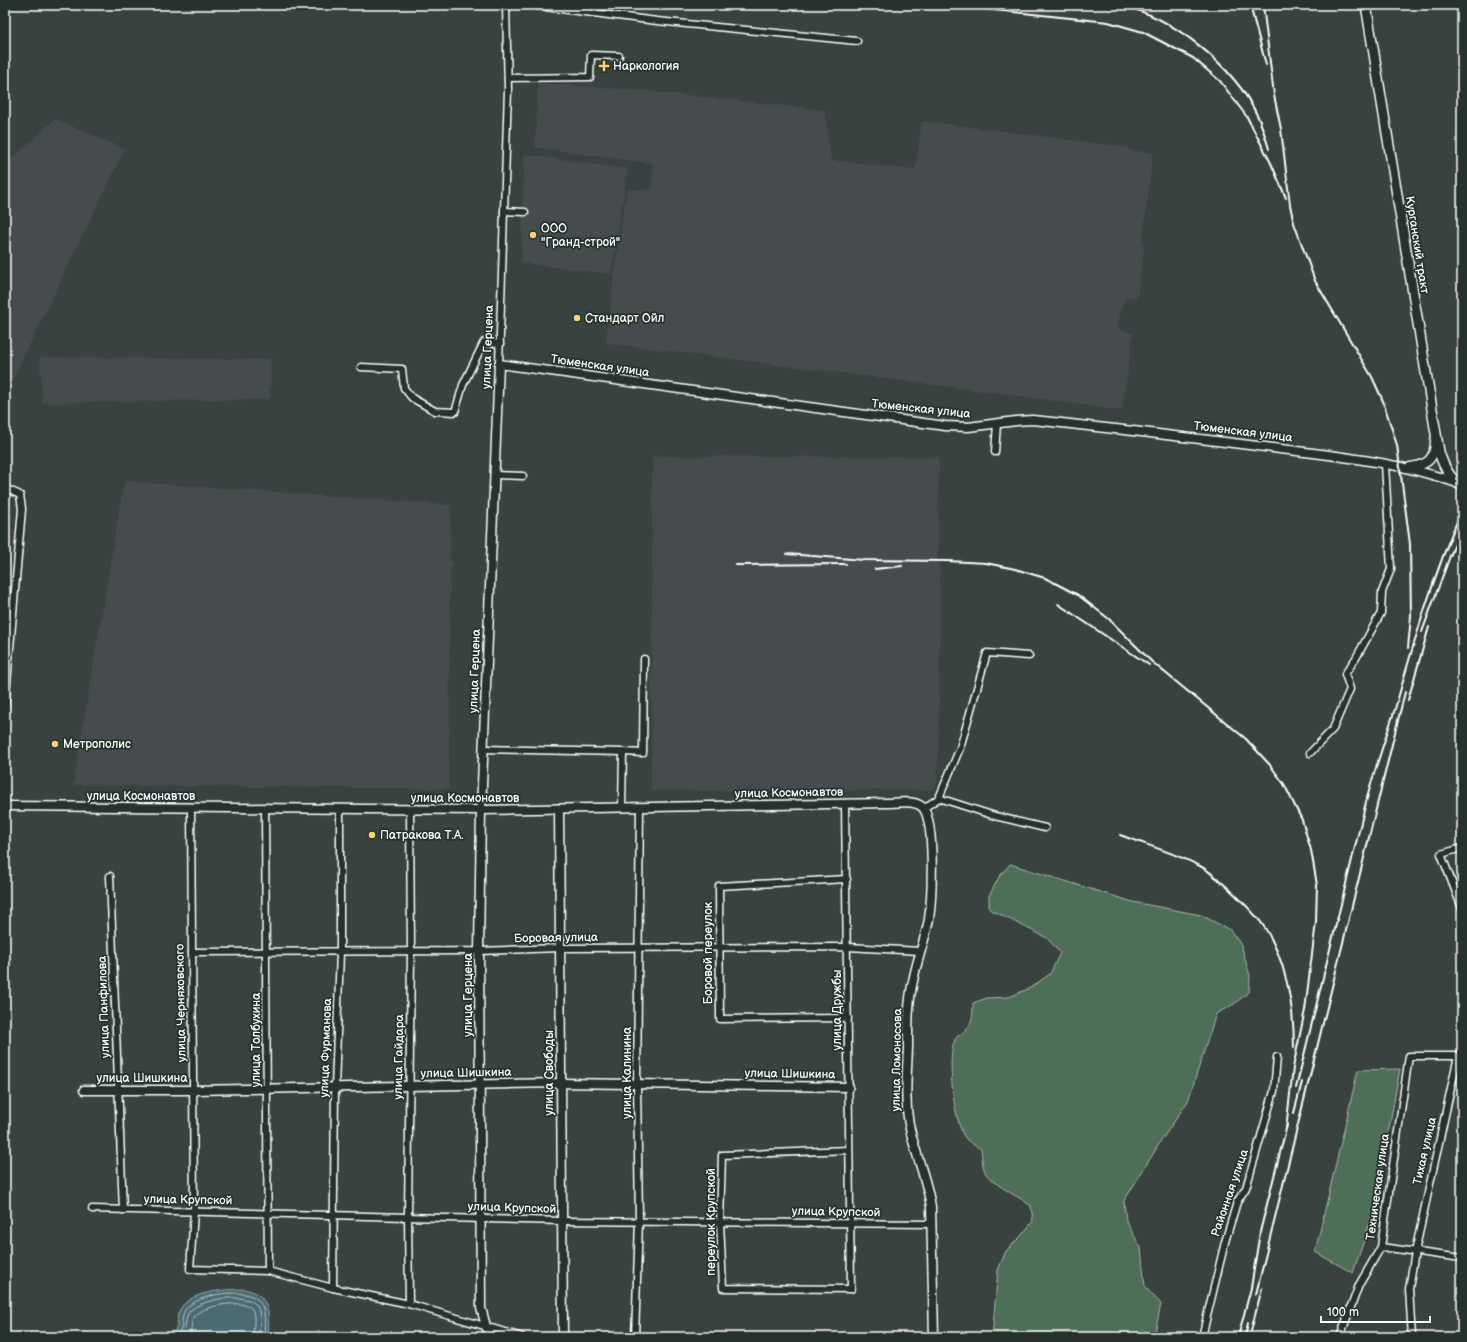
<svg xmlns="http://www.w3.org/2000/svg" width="1467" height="1342" font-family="'Balsamiq Sans',sans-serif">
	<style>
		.built { fill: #454c4f }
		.green { fill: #4f6e57; stroke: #a7b6ab }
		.water { fill: #4b6a72; stroke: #93a6aa }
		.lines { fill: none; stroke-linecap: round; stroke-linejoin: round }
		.shore { stroke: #b7c3c7; stroke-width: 1 }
		.street-casing { stroke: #fff; stroke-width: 9 }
		.secondary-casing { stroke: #fff; stroke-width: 11 }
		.primary-casing { stroke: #fff; stroke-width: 12 }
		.street { stroke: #26332d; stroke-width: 6 }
		.secondary { stroke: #26332d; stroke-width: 8 }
		.primary { stroke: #26332d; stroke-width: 9 }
		.rail { stroke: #fff; stroke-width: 2 }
		.poi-dot { fill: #ffd166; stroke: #26332d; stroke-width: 1.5 }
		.labels { text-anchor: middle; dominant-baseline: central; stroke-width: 3.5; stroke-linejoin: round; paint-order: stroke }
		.poi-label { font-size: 12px; fill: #fff; stroke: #26332d; text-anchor: start }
		.street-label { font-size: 12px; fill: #fff; stroke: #26332d }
	</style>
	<rect width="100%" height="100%" fill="#384241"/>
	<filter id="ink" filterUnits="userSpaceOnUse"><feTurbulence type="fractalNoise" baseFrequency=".025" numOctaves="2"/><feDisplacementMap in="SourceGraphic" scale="8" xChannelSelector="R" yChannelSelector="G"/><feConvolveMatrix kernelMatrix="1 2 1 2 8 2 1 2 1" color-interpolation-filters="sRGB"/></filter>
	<g filter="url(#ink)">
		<g class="built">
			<path d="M538,83L637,90L825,110L831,160L915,170L922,121L1127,147L1130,150L1153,153L1143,237L1144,251L1137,298L1125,297L1117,328L1133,333L1122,411L1014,395L606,343L615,266L627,189L652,190L653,164L535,147Z"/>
			<path d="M55,119L125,149L13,379L5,375V165Z"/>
			<path d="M524,154L628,169L611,274L521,263Z"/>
			<path d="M40,357L271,359L270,399L42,403Z"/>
			<path d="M652,456L939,457L938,557L940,574L939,728L937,784L931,790L651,791Z"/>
			<path d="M124,481L451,505L450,560L454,562L450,574L449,789L73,785Z"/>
		</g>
		<g class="green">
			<path d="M1010,864L1133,902L1201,915L1230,930L1241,945L1250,976L1249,992L1234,1004L1216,1014L1188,1101L1161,1141L1124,1201L1126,1221L1141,1248L1145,1287L1161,1304L1154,1337H992L998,1270L1006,1251L1021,1236L1033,1221L1031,1206C1020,1197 990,1183 985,1172C982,1165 982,1156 981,1149C976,1146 970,1143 966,1139C954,1125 946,1056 955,1040C957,1035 963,1033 966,1030C973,1023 973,1012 973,1003L987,998L1009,997L1030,988L1050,974L1060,953L1047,938L989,909V896L999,877Z"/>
			<path d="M1400,1069L1373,1214L1353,1273L1315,1252L1358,1070Z"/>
		</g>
		<path class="water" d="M244,1289C248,1290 253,1291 256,1293C271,1302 269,1322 268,1337H173C173,1332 176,1330 177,1326C178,1322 177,1317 178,1314C186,1290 224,1290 244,1289Z"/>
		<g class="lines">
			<g class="shore">
				<path d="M177,1337C177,1334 180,1332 181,1329C183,1322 181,1315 186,1309C197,1294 247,1286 259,1301C267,1310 264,1326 264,1337"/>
				<path d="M182,1337C187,1329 184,1318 190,1311C201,1299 247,1291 257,1306C262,1314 259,1328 259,1337"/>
				<path d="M189,1337C193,1331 190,1322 194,1316C201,1306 245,1298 252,1309C256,1316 253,1329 253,1337"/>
			</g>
			<defs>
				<g id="street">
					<path d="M529,5L657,21L857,41"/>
					<path d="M508,78L590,77L591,55L619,56"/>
					<path d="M504,211L525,212"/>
					<path d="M499,364L508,90L506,5"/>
					<path d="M361,367L402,369L404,388L412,398L435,411L455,412L463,385L484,342L500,344"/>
					<path d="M995,452L997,424"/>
					<path d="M495,475L523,476"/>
					<path d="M5,488L20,495L22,509L5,706"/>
					<path d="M484,749L623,752L622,808"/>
					<path d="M623,752L643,753L644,659"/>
					<path d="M1310,753L1333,729L1350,689L1345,674L1356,658L1381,613L1382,592L1391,569L1385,464"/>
					<path d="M939,798L960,748L987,653L1029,656"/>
					<path d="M845,804L851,1289L723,1288L720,1222L722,1155L849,1150"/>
					<path d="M191,808L194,1212L190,1269L268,1271L333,1288L409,1304L522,1337"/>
					<path d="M924,808L939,798L995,816L1045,828"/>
					<path d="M265,809L268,1271"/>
					<path d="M1462,848L1441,854L1462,908"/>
					<path d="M110,876L123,1210"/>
					<path d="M847,879L719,886L720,1019L848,1018"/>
					<path d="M192,952L479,951L560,948L848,947L920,951"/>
					<path d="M92,1209L562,1221L932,1224"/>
					<path d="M1381,1247L1462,1258"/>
					<path d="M333,1288L335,1088L340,952V809"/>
					<path d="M409,1304L408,1216L411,951L410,810"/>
					<path d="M635,1337L639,1221L637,1084L640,808"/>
					<path d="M1202,1337L1225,1242L1237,1202L1246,1188L1274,1091L1277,1057"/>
					<path d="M1340,1337L1359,1285L1381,1247L1409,1056H1462"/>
					<path d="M1412,1337L1409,1289L1415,1252L1458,1056"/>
				</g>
				<g id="secondary">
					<path d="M1410,467C1428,465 1435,459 1435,440"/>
					<path d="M5,806L481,810L887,803C897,803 917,799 924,809C935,826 932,898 929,919C925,940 917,960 913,981C908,1002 908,1025 908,1047C907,1074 904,1103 910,1129C916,1156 927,1180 931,1207L934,1337"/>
					<path d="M559,809L563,1337"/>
					<path d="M84,1090H193L561,1083L849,1087"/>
					<path d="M490,1337L486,1326L481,1308L479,951L481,810L499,364L945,426L968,427L1016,421L1032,420C1112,428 1193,438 1273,448C1335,456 1397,461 1457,483"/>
				</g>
				<path id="primary" d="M1366,5L1439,452C1443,465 1449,479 1462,486"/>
			</defs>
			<use href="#street" class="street-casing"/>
			<use href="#secondary" class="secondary-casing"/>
			<use href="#primary" class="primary-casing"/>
			<use href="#street" class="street"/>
			<use href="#secondary" class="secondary"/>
			<use href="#primary" class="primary"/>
			<g class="rail">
				<path d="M946,5L1108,22L1143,32L1193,58L1220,81L1247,117L1271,163L1286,198"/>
				<path d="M1119,5C1173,16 1235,67 1258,117C1263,128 1266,139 1269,149"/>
				<path d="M1250,5L1266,65"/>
				<path d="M1263,5L1274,95L1281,129L1290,205L1294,223L1315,281L1372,377L1383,401L1397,445L1410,544L1411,616L1408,648"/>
				<path d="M787,554L864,560L947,561L986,563L1015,569L1045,578L1078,595L1109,619L1152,662L1246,739L1270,765L1284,784L1302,820L1311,850L1317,885L1316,922L1305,1010L1293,1068L1286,1129"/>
				<path d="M736,565L846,564"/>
				<path d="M875,569L902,566"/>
				<path d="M1058,604L1149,665"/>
				<path d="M1422,632L1450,556L1462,528"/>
				<path d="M1408,700L1429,627"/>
				<path d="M1120,835C1147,845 1175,853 1200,866C1210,871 1220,881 1228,888C1240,899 1250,909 1260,921C1286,955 1294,1007 1294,1048"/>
				<path d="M1296,1088L1366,802C1374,771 1385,740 1395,709C1414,642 1433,575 1462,510"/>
				<path d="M1294,1113L1302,1082"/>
				<path d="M1256,1294L1405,692"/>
				<path d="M1251,1331L1262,1288"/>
				<path d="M1238,1337L1251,1288L1260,1232L1287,1125"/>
				<path d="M1245,1337L1248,1323"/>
			</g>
		</g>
	</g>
	<g class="poi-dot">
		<path d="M602 60h4v4h4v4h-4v4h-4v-4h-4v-4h4z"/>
		<circle cx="533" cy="235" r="4"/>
		<circle cx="577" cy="318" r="4"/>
		<circle cx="55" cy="744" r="4"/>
		<circle cx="372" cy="835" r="4"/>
	</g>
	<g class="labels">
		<g class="poi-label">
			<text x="613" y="66">Наркология</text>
			<text x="541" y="228">ООО<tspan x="541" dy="14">"Гранд-строй"</tspan></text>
			<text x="585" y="318">Стандарт Ойл</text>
			<text x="63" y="744">Метрополис</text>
			<text x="380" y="835">Патракова Т.А.</text>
		</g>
		<g class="street-label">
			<text transform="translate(1417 245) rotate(81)">Курганский тракт</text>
			<text transform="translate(488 347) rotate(-88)">улица Герцена</text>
			<text transform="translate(600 366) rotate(8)">Тюменская улица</text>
			<text transform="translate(921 409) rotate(6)">Тюменская улица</text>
			<text transform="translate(1243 432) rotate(7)">Тюменская улица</text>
			<text transform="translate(475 671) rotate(-88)">улица Герцена</text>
			<text transform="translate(789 793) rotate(-1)">улица Космонавтов</text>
			<text x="141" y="796">улица Космонавтов</text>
			<text x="465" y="798">улица Космонавтов</text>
			<text transform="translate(556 938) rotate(-1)">Боровая улица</text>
			<text transform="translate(708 953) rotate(-90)">Боровой переулок</text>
			<text transform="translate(468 995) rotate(-90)">улица Герцена</text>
			<text transform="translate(181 1003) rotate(-91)">улица Черняховского</text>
			<text transform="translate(104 1007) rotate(-92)">улица Панфилова</text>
			<text transform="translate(837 1010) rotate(-90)">улица Дружбы</text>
			<text transform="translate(256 1040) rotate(-90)">улица Толбухина</text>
			<text transform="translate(326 1048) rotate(-88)">улица Фурманова</text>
			<text transform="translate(399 1057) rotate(-89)">улица Гайдара</text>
			<text transform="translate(897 1060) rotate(-89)">улица Ломоносова</text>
			<text transform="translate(466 1073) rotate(-1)">улица Шишкина</text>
			<text transform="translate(549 1073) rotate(-90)">улица Свободы</text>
			<text transform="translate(627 1073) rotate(-90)">улица Калинина</text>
			<text transform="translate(790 1074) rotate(1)">улица Шишкина</text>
			<text x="142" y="1078">улица Шишкина</text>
			<text transform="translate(1425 1151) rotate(-77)">Тихая улица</text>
			<text transform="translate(1378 1187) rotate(-82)">Техническая улица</text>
			<text transform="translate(1230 1193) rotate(-71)">Районная улица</text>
			<text transform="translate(188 1200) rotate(1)">улица Крупской</text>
			<text transform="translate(512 1208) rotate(2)">улица Крупской</text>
			<text transform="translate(836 1212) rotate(1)">улица Крупской</text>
			<text transform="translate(711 1222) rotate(-90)">переулок Крупской</text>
		</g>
	</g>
	<rect width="1467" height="1342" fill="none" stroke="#26332d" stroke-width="20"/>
	<rect x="10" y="10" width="1447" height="1322" fill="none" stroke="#fff" stroke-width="1.5" filter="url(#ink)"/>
	<path d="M1321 1316v6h109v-6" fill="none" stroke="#ffffff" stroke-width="2"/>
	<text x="1327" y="1316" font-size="12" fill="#ffffff" stroke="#26332d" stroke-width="3" paint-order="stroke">100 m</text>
</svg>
